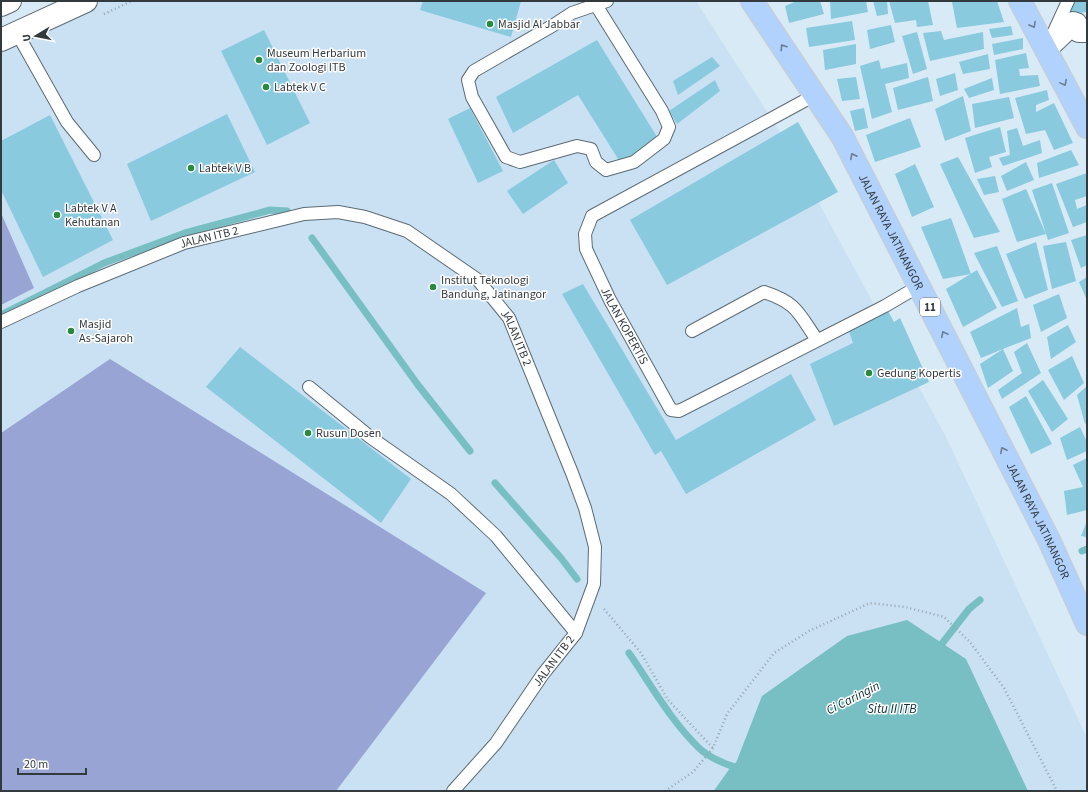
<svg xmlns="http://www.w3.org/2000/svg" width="1088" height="792" font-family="'Source Sans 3',sans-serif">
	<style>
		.built { fill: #c9e1f2 }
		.forest { fill: #98a4d4 }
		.water { fill: #78bfc3 }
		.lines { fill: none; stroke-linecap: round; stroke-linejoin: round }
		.stream { stroke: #78bfc3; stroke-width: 7 }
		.building { fill: #89cade }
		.service-casing { stroke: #5c6b75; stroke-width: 14 }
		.minor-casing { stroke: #5c6b75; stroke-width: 24 }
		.secondary-casing { stroke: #5c6b75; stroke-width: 24 }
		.trunk-casing { stroke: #cacccd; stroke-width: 24 }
		.path { stroke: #97a5ad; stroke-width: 2.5; stroke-dasharray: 1 3; stroke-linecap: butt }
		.service { stroke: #fff; stroke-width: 12 }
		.minor { stroke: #fff; stroke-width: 22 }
		.secondary { stroke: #fff; stroke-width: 22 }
		.trunk { stroke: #b0d2fc; stroke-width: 22 }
		.oneway { stroke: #6b7e94 }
		.poi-dot { fill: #29893c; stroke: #fff; stroke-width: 1.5 }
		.labels { text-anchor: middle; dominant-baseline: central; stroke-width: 3; stroke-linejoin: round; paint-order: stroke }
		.shield { fill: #fff; stroke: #707578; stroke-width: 1 }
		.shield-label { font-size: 11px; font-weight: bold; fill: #333a3e }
		.poi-label { font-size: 12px; fill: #333a3e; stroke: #fff; text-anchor: start }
		.street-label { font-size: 12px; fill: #333a3e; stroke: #fff }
		.water-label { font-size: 13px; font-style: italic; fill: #0e3235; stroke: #fff }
	</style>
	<rect width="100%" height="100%" fill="#d8eaf5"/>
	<path class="built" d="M98,1H696L783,137L946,437L1087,738V791H1V49Z"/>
	<g class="forest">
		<path d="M1,213L34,288L1,305Z"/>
		<path d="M110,359L486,593L336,791H1V433Z"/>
	</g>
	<path class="water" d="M907,620L966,659L1028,791H713L729,781L762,696L847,636Z"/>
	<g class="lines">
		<g class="stream">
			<path d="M312,238L418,385L470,451"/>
			<path d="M1,315L104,263L185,233L270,210L287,211"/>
			<path d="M495,483L561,558L577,579"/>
			<path d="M1082,551L1087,549"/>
			<path d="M937,650L969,609L980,600"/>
			<path d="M629,653C651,685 671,721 699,748C707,756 724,764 735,767"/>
			<path d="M718,791L735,767L742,763"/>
		</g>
	</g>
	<g class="building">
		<path d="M423,1H521L511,37L420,10Z"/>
		<path d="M820,1L824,14L789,23L785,6L797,1Z"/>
		<path d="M830,1H866L868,12L831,19Z"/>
		<path d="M873,1H887L888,14L877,16Z"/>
		<path d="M889,1H928L933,25L917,27L916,20L895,23Z"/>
		<path d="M957,1H997L1004,22L957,28L952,2Z"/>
		<path d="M1087,1V12L1069,14L1067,2Z"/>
		<path d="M852,21L855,40L809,47L806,28Z"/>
		<path d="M891,25L895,42L870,49L867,30Z"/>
		<path d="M1011,26L1013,35L992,38L989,29Z"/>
		<path d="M264,30L310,123L267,145L221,51Z"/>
		<path d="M941,31L944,40L983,32L984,49L930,61L923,33Z"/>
		<path d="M917,32L927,69L913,74L902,36Z"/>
		<path d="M1023,38V49L994,55L992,44Z"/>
		<path d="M597,40L659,140L620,162L578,95L513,133L496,97Z"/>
		<path d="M856,44V64L825,70L823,50Z"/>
		<path d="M1026,53L1029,68L1019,69L1020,76L1038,75L1040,86L1000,94L995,60Z"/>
		<path d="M988,54L990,69L963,74L959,62Z"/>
		<path d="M712,57L720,66L678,95L673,81Z"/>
		<path d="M879,60L881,69L907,63L909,78L885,84L892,112L872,119L860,66Z"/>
		<path d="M955,73L958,90L940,96L936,79Z"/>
		<path d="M856,77L860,99L842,101L837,79Z"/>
		<path d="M928,77L933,101L898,110L893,88Z"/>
		<path d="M992,78L994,90L969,98L964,89Z"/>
		<path d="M715,80L720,91L677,124L669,111Z"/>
		<path d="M1047,90L1049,100L1036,105V112L1054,103L1073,143L1054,150L1045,130L1026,134L1015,98Z"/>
		<path d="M963,96L971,131L945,141L935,109Z"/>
		<path d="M1009,97L1014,118L975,128L972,104Z"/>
		<path d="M470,108L503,171L478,183L448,119Z"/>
		<path d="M864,108L868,128L855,131L850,111Z"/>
		<path d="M227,114L255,172L151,221L127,164Z"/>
		<path d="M50,115L113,240L43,277L1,190V141Z"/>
		<path d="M910,118L921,147L875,162L866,135Z"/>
		<path d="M798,122L838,192L667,285L630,220Z"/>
		<path d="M1000,127L1006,152L989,157L992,167L975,173L965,138Z"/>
		<path d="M1017,128L1023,146L1040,140L1042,153L1003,166L999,158L1010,155L1007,131Z"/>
		<path d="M1071,150L1079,165L1039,178L1037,163Z"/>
		<path d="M958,157L1000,232L974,238L940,164Z"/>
		<path d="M554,160L568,183L523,214L507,191Z"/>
		<path d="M1026,162L1034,180L1007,191L1001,176Z"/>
		<path d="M915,164L934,207L912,217L895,174Z"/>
		<path d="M1087,173V196L1075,200L1077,209L1087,205V222L1073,227L1056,184Z"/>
		<path d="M995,176L999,192L984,195L977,179Z"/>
		<path d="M1052,183L1069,233L1048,240L1032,190Z"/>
		<path d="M1026,189L1046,234L1017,242L1002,199Z"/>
		<path d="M951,218L971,274L943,279L921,227Z"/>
		<path d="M1087,235V265L1081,268L1071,240Z"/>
		<path d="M1036,242L1048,290L1025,299L1006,254Z"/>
		<path d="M1066,242L1076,281L1052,289L1043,246Z"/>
		<path d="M997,246L1018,301L1002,307L974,253Z"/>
		<path d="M977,270L997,308L963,327L946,289Z"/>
		<path d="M1087,277V300L1079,282Z"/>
		<path d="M583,284L676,440L791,374L816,420L686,494L661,451L655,455L562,294Z"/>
		<path d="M1059,294L1067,318L1041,332L1033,305Z"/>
		<path d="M1017,308L1021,327L1029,324L1031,338L1003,349L1013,371L988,388L980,364L1003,349L981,358L970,332Z"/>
		<path d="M888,311L894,322L900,318L929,382L834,426L810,364L853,343L848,328Z"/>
		<path d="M1068,325L1076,342L1051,359L1047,337Z"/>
		<path d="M1027,343L1041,373L1002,399L998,390L1022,373L1014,352Z"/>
		<path d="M240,347L411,479L381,523L206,387Z"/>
		<path d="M1072,356L1084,383L1064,400L1048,370Z"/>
		<path d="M1043,380L1068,419L1052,432L1028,391Z"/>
		<path d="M1087,386V422L1085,424L1077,395Z"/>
		<path d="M1026,396L1052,444L1031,454L1009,407Z"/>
		<path d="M1080,427L1087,442V451L1067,460L1060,438Z"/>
		<path d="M1087,458V510L1067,515L1064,491L1083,487L1073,465Z"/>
		<path d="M1087,521V537L1081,536Z"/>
	</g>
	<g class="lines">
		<defs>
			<g id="service">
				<path d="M596,5L662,111L669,127L664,139L634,162L606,170L596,162L591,149L577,146L520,162L506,157L472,97L468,80L474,71L552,26L572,13L607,1"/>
				<path d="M17,33L67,122L94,155"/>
				<path d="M1052,36L1068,1"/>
				<path id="s1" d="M815,95L592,216L585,234L586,249L610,300L671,410L679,411L885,306L919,286"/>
				<path id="s2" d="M1,322L78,286L184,243L304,214L338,212L365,217L407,231L478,280L509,318L572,473L585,508L595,547L594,584L576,633L543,674L496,743L453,791"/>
				<path d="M692,331L764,292C797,303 798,312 817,340"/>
				<path d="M309,387L370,437L451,494L496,536L576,633"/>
			</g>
			<path id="minor" d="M1046,49L1073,23L1076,24L1079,31H1087"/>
			<g id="secondary">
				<path d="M1,5L10,1"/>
				<path d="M1,40L86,1"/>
			</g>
			<g id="trunk">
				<path id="s3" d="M752,1L842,136L1049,540L1087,624"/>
				<path d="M1020,1L1087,127"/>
			</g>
		</defs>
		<use href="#service" class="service-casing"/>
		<use href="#minor" class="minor-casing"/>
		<use href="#secondary" class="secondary-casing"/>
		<use href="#trunk" class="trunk-casing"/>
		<g class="path">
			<path d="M104,14L132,1"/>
			<path d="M604,609L641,653L668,700L713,748"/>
			<path d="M665,791L693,772L713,748L727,714L774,653L809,631L870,603L905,607L944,617L970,642L1004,688L1057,791"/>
		</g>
		<use href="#service" class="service"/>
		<use href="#minor" class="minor"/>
		<use href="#secondary" class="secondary"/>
		<use href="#trunk" class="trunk"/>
	</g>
	<defs><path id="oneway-chevron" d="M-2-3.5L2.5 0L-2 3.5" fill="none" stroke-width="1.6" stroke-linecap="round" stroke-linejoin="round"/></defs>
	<g class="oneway">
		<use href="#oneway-chevron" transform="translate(1033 25) rotate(61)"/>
		<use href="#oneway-chevron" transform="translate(783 47) rotate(-124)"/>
		<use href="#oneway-chevron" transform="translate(1064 83) rotate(62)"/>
		<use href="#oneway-chevron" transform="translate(853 156) rotate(-117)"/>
		<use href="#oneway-chevron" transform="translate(944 334) rotate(-117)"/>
		<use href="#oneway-chevron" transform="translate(1003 450) rotate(-117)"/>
	</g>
	<g class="poi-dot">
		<circle cx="490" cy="24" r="4"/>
		<circle cx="259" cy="60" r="4"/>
		<circle cx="266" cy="87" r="4"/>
		<circle cx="191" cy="168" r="4"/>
		<circle cx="57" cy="215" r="4"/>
		<circle cx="433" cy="287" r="4"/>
		<circle cx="71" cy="331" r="4"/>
		<circle cx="869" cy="373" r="4"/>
		<circle cx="308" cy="433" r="4"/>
	</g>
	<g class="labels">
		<rect class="shield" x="920" y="298" width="20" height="18" rx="3"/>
		<g class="shield-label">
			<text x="930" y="307">11</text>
		</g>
		<g class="poi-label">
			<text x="498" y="24">Masjid Al Jabbar</text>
			<text x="267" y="53">Museum Herbarium<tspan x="267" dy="14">dan Zoologi ITB</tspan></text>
			<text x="274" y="87">Labtek V C</text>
			<text x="199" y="168">Labtek V B</text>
			<text x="65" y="208">Labtek V A<tspan x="65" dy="14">Kehutanan</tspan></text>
			<text x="441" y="280">Institut Teknologi<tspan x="441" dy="14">Bandung, Jatinangor</tspan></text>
			<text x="79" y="324">Masjid<tspan x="79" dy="14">As-Sajaroh</tspan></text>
			<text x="877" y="373">Gedung Kopertis</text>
			<text x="316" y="433">Rusun Dosen</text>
		</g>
		<g class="street-label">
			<text stroke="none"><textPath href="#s3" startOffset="270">JALAN RAYA JATINANGOR</textPath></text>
			<text stroke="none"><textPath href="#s2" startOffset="225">JALAN ITB 2</textPath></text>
			<text stroke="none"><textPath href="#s1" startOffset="374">JALAN KOPERTIS</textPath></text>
			<text stroke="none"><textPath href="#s2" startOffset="585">JALAN ITB 2</textPath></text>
			<text stroke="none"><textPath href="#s3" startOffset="594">JALAN RAYA JATINANGOR</textPath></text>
			<text transform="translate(554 661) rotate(-53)">JALAN ITB 2</text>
		</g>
		<g class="water-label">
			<text transform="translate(853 698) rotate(-27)">Ci Caringin</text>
			<text x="892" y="709">Situ II ITB</text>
		</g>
	</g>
	<rect width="1088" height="792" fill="none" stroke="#333a3e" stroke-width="4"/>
	<g transform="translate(36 36) rotate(260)" stroke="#ffffff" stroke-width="3" paint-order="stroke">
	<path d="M0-3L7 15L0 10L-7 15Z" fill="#333a3e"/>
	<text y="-6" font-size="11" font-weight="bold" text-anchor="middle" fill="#333a3e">U</text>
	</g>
	<path d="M18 768v6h68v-6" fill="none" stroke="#333a3e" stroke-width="2"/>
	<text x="24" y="768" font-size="12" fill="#333a3e" stroke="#ffffff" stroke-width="3" paint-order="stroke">20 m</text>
</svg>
